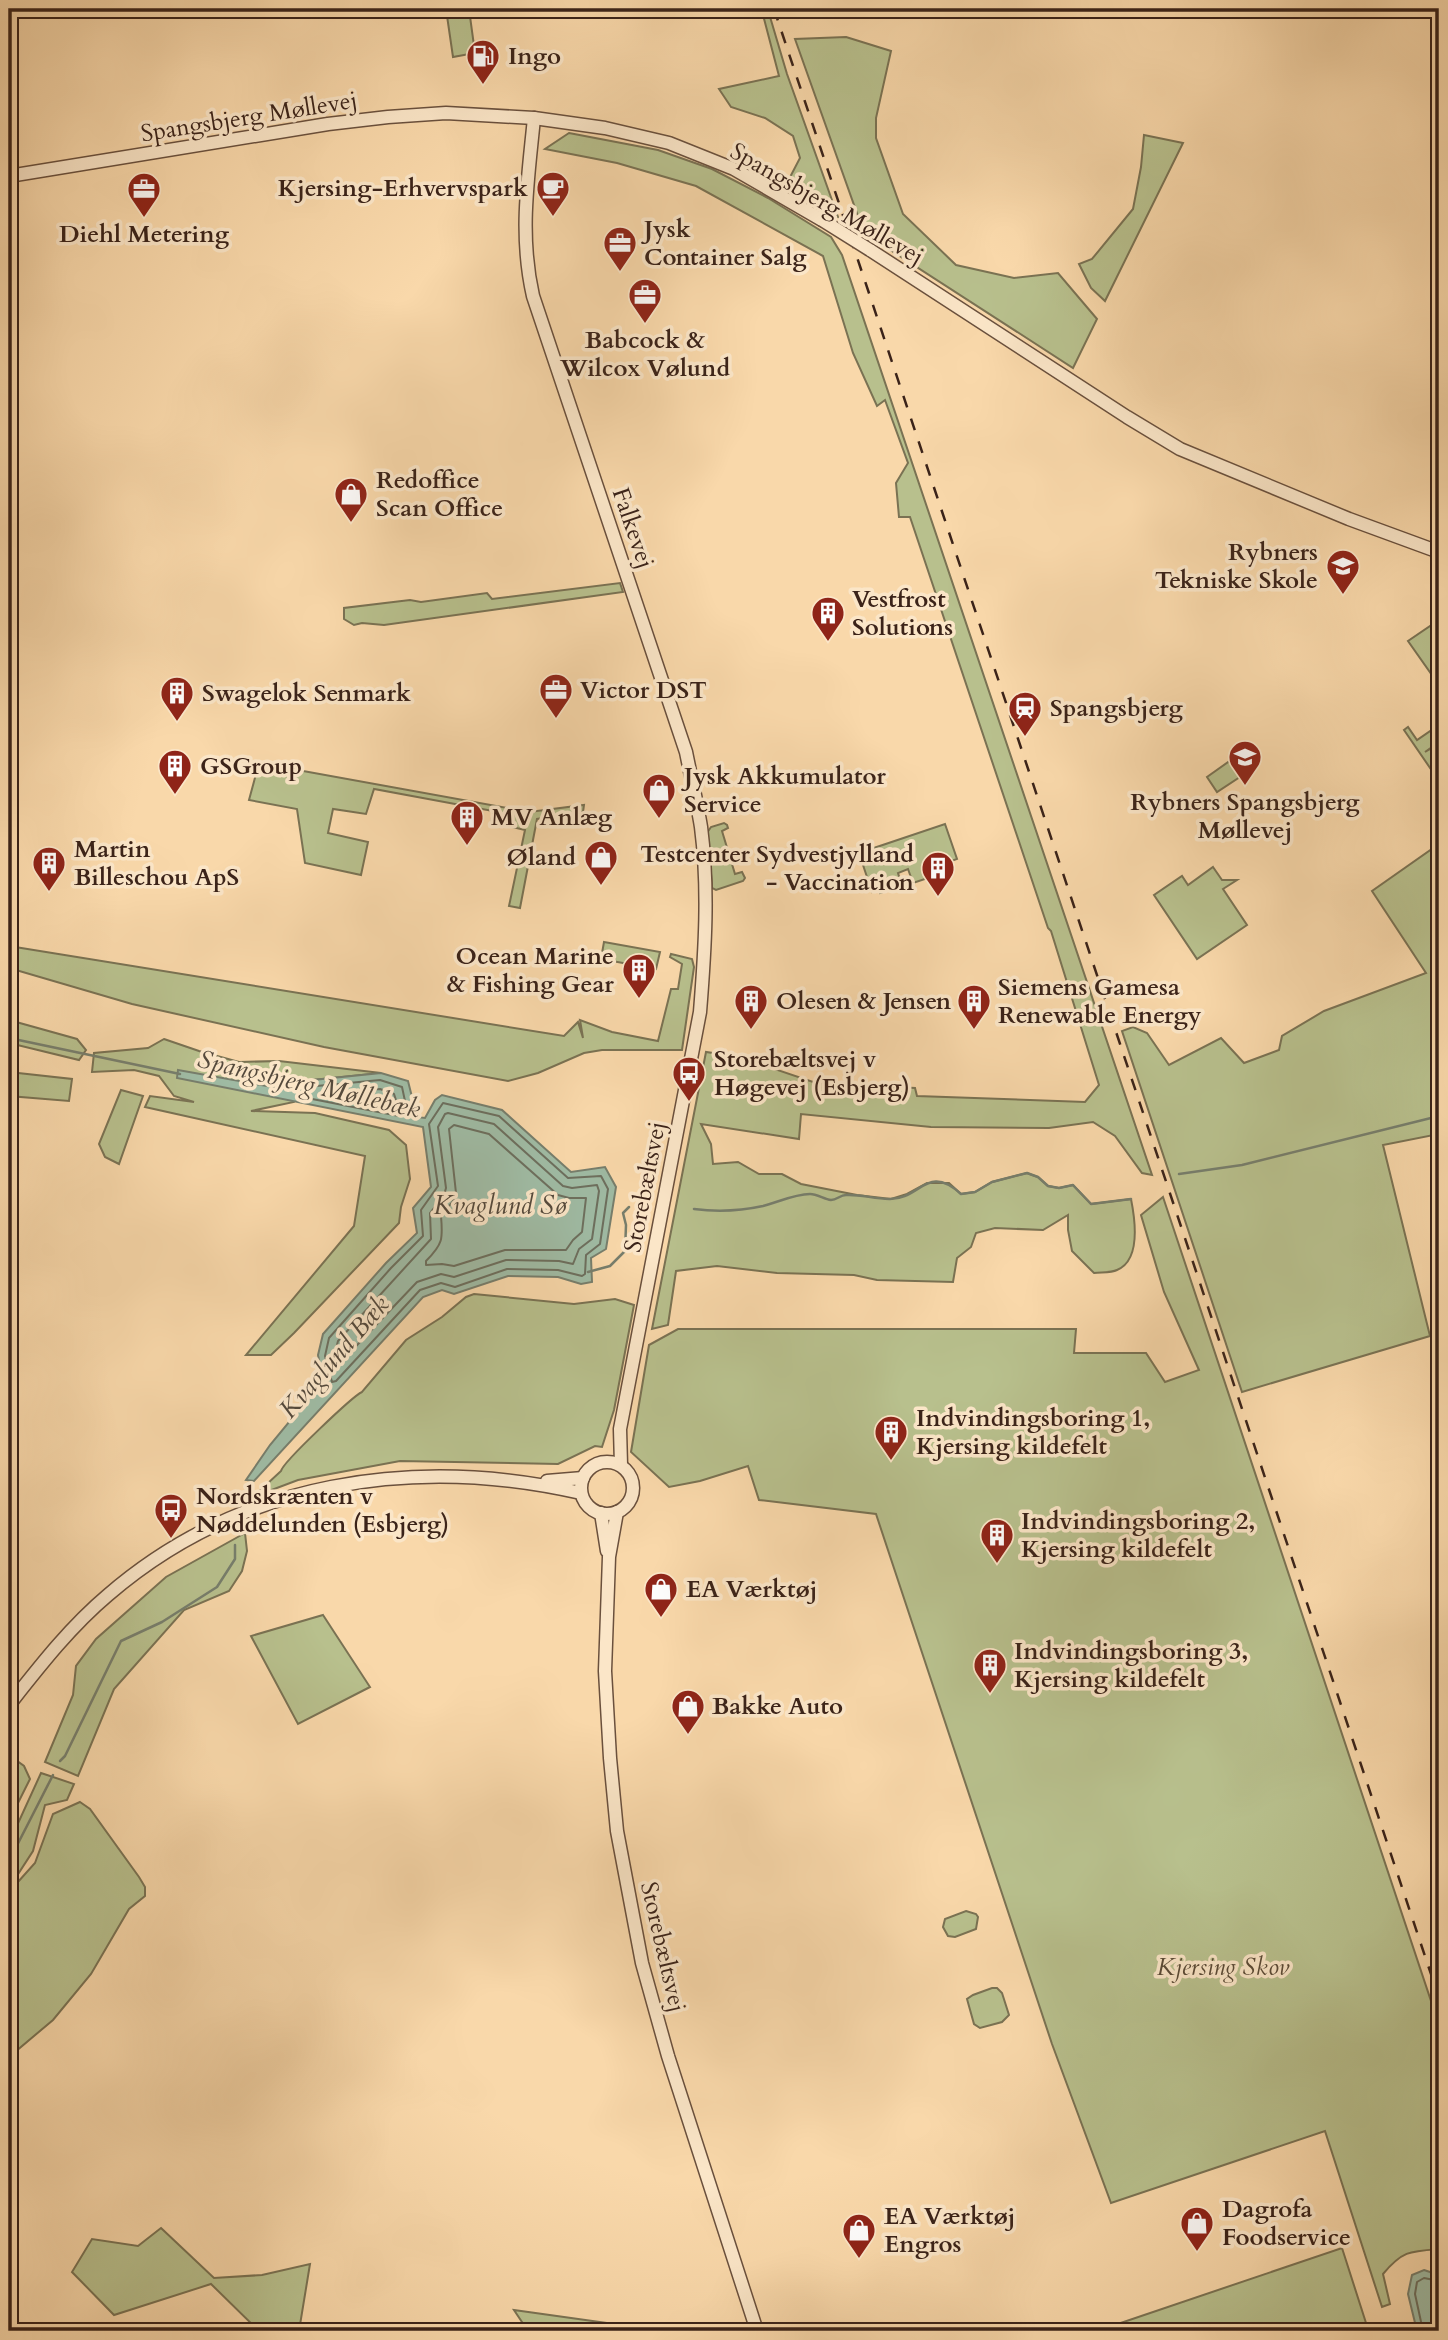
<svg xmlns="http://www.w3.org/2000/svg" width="1448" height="2340" font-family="Cardo,serif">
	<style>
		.green { fill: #b8c08d; stroke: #7a7253; stroke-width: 2 }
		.water { fill: #9fbba4; stroke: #777e6c; stroke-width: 2 }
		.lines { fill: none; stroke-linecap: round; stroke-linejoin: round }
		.shore { stroke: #6d6f5e; stroke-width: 2 }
		.stream { stroke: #777e6c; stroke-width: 2.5 }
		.tertiary-casing { stroke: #6a503d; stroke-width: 15 }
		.tertiary { stroke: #fbe6c8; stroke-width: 12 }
		.rail { stroke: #3b2319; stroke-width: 2.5; stroke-dasharray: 12 12; stroke-linecap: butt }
		.tertiary-bridge-casing { stroke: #6a503d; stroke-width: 15; stroke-linecap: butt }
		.tertiary-bridge { stroke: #fbe6c8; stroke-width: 12 }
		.labels { text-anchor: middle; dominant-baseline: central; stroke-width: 7; stroke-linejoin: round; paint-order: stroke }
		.poi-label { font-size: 24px; font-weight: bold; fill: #3b2319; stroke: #fbe6c8; text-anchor: start }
		.street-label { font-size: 24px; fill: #3b2319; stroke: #fbe6c8 }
		.park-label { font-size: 24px; font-style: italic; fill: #5a4a36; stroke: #fbe6c8 }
		.water-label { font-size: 26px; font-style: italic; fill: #54493c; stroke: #fbe6c8 }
	</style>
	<rect width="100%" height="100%" fill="#f9d8aa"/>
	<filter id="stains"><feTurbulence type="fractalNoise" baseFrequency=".00286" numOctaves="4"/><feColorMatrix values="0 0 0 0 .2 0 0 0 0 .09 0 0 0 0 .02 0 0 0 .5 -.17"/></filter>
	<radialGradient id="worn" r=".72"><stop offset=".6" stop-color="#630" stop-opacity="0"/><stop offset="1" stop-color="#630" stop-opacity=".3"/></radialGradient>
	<g class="green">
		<path d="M446,9H469L475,53L453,57Z"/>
		<path d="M768,10L787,74L838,217L787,183L800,158L793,136L765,118L731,107L719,89L779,76L762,11Z"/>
		<path d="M846,37L891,51L876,118V138L903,214L956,265L1014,278L1058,273L1097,319L1073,368L864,233L795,39Z"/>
		<path d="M569,133L658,150L712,169L768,198L831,237L842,255L1152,1175L1142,1173L1115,1136L1093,1122L1049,1128L931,1127L801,1114L799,1139L701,1124L711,1144L713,1164L738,1162L759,1174H782L801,1184L857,1195L891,1199L907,1194L927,1183H949L961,1194L975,1192L992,1182L1027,1173L1038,1177L1048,1186L1059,1188L1073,1185L1091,1204L1131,1199C1135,1219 1141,1260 1117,1270C1111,1273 1101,1272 1094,1273L1072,1251L1068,1230V1215L1043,1230L995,1228L976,1233L971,1247L957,1258L953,1282L877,1280L854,1275L777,1273L717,1266L676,1271L668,1325L652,1329L706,1052L739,1057L816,1083L915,1088L917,1096L1085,1102L1099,1085L1051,931L1048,928L910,517H899L896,483L908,463L885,400L877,406L853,353L823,256L696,186L617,163L545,149Z"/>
		<path d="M1144,135L1183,143L1105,301L1091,288L1079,264L1092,259L1133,209L1141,167Z"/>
		<path d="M620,583L623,592L384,625L362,623L354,625L344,619V608L410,600L421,602L487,593L492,599Z"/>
		<path d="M1439,620V685L1408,641Z"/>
		<path d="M1439,725V742L1425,752L1439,744V781L1404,730L1408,727L1417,740Z"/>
		<path d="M1238,755L1249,771L1217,792L1207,777Z"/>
		<path d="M259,763L529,812L584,805L583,812L537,819L520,908L509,906L525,830L491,822L493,811L374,789L366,814L333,809L328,833L368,842L361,875L305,863L297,809L249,800Z"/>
		<path d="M724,823L727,825L728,828L722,831L735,874L742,872L745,878L743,881L716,890L712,888V884L707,833L711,827Z"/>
		<path d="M945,824L957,859L943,864L946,872L913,883L908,869L898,873L902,886L880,893L879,890L872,892L859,853Z"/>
		<path d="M1439,844V1134L1383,1145L1430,1336L1242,1392L1122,1031L1133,1027L1147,1033L1169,1065L1221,1038L1244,1063L1279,1050L1282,1036L1324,1011L1426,973L1372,891Z"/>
		<path d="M1213,867L1222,880H1237L1223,889L1247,925L1197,959L1154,895L1182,876L1188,885Z"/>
		<path d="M604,942L660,952L656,969L601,959Z"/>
		<path d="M9,946L564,1036L578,1022L583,1038L580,1020L612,1032L658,1041L671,989H678L682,964L670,957L671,954L692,959L694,967L682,1050H602L584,1053L538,1073L508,1081L324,1047L132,1004L9,968Z"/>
		<path d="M9,1020L77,1039L86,1050L79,1060L9,1043Z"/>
		<path d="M164,1039L199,1051L239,1062L279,1061L381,1073L303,1081L294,1102L251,1111L315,1113L389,1130L406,1145L410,1179L401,1207L399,1223L294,1333L271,1355H246L354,1226L365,1156L145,1107L150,1096L194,1102L174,1096L159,1076L134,1070L92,1072L94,1053L148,1048Z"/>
		<path d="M9,1072L72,1079L69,1101L9,1096Z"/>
		<path d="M121,1090L143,1096L119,1164L105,1157L99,1144Z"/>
		<path d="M1163,1197L1439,2025V2249C1410,2251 1402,2251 1383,2274L1390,2304L1382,2307L1325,2131L1111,2203L1052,2044L876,1514L759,1500L748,1466L700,1481L669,1487L631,1452L649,1345L678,1329H1076L1074,1353H1146L1165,1382L1199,1370L1164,1292L1141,1215Z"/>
		<path d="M474,1294L574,1304L615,1299L634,1305L614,1410L602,1447L595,1446L558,1464L400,1461L298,1480L253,1497L281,1471C283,1462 353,1396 362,1392L406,1340L442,1317L466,1297Z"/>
		<path d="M245,1533L247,1551L242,1571L229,1591L184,1610L114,1689L78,1776L45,1762L73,1695L76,1666L96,1639L166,1577Z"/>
		<path d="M323,1615L370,1687L298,1724L251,1636Z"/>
		<path d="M9,1755L24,1766L30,1779L9,1821Z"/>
		<path d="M41,1773L74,1784L67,1800L45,1805L33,1851L9,1888V1843Z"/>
		<path d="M80,1802L90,1809L139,1877L145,1887V1896L129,1909L91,1974L53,2020L9,2057V1892L35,1863L53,1814Z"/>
		<path d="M966,1911L976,1914L978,1917L976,1929L955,1937L948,1936L943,1927L945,1919Z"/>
		<path d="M992,1988H997L1002,1993L1009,2015L1002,2022L980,2028L974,2024L967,1999L973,1995Z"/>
		<path d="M161,2228L214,2278L262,2275L310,2264L299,2331H259L211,2284L114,2315L72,2272L92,2239L138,2246Z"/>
		<path d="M1342,2248L1367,2326L1364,2331H1097Z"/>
		<path d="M514,2310L664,2331H528Z"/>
	</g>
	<g class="water">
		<path d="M178,1070L289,1090L303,1081L381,1073L408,1081L413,1101L408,1116L425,1118L435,1100L442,1095L502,1110L571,1172L605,1167L616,1187L606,1249L591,1258L592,1282L581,1284L558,1277L508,1276L454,1294L442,1290L423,1297L254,1481L246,1480L270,1445L323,1381L318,1355L323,1334L386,1263L417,1233L413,1208L431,1187L423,1127L177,1078Z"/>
		<path d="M1424,2270L1439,2275V2331H1417L1408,2294L1412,2275Z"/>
	</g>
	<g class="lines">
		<g class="shore">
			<path d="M380,1080L402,1087L405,1101L399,1116L302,1097L299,1094L306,1087Z"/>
			<path d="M380,1089L394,1094L396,1100L394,1105L353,1098L350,1096L353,1091Z"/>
			<path d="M443,1103L499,1116L568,1178L601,1176L608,1189L600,1244L586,1255L585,1274L582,1276L558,1270L507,1269L455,1287L441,1283L420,1290L336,1381L332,1382L325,1356L329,1338L391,1268L423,1236L421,1210L438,1186L429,1124Z"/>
			<path d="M448,1113L494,1124L563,1186L572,1188L597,1185L599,1191L592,1239L579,1249L573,1264L559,1261L506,1260L454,1277L441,1274L417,1282L341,1362L337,1363L334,1356L338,1341L431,1239L430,1213L444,1195L446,1188L438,1127L445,1114Z"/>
			<path d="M454,1125L489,1134L558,1195L569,1198H586L582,1232L573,1240L566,1250H505L454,1266L442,1264L426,1265V1261C443,1244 443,1239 441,1216L453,1201L456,1193L449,1129Z"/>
			<path d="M1423,2331L1415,2294L1417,2282L1424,2278L1439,2281"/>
		</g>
		<g class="stream">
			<path d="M9,1038L180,1074"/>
			<path d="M1179,1174L1242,1165L1439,1116"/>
			<path d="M694,1209C717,1212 740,1211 763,1206C778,1202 795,1194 810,1194C817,1194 824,1199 831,1200C837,1200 840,1195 846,1195C860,1194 874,1199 889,1199C920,1200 927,1163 961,1194L975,1192L992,1182L1027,1173L1038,1177L1048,1186L1059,1188L1073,1185L1091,1204L1131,1199"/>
			<path d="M588,1272L610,1266L625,1251L626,1225L623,1213L629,1207"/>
			<path d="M60,1761L65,1756L121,1641L162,1622L217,1587L235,1559V1545"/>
			<path d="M9,1861L53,1775"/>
		</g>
		<defs>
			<g id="tertiary">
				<path d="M534,118C528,180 519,234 533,296L686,752C691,777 697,802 701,827C709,889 705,950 700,1012L620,1429L621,1465"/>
				<path d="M9,176L328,124L388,117L446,113L534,118L605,128L669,143L734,169L822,220"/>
				<path d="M870,250L1127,417L1180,449L1349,519L1439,552"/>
				<circle cx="607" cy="1488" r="26"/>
				<path d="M547,1481L583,1478"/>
				<path d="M617,1512L609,1557L605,1671L610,1758L617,1831L642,1963L668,2056L757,2331"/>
				<path d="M601,1513L607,1551"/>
				<path d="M9,1705C39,1667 70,1627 108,1595C240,1481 414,1455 581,1493"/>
			</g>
		</defs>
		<use href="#tertiary" class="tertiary-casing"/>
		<use href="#tertiary" class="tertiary"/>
		<path class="rail" d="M774,9L1439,1998"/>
		<defs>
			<path id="tertiary-bridge" d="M822,220L870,250"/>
		</defs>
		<use href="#tertiary-bridge" class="tertiary-bridge-casing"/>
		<use href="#tertiary-bridge" class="tertiary-bridge"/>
	</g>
	<defs>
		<symbol id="fuel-pin" viewBox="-11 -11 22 30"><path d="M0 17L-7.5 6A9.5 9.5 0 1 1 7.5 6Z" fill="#8f2418" stroke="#fbe6c8"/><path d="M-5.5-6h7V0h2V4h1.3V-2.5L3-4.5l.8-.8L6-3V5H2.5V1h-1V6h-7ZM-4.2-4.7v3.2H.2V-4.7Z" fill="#fff"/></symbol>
		<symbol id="cafe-pin" viewBox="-11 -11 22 30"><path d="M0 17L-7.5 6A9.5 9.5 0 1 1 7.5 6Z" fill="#8f2418" stroke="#fbe6c8"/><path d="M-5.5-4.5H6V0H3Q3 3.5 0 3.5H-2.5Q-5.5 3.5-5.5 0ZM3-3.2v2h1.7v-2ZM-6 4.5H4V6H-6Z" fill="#fff"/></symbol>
		<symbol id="office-pin" viewBox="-11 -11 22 30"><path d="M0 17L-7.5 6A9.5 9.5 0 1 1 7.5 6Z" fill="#8f2418" stroke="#fbe6c8"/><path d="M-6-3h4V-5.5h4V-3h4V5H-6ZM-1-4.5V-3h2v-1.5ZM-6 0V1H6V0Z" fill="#fff"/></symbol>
		<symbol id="shop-pin" viewBox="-11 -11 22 30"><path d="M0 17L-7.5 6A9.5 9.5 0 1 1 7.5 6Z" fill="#8f2418" stroke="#fbe6c8"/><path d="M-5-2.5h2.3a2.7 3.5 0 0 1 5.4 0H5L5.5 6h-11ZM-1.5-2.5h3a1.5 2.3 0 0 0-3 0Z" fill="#fff"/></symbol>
		<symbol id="school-pin" viewBox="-11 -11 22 30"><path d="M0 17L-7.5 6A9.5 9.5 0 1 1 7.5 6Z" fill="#8f2418" stroke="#fbe6c8"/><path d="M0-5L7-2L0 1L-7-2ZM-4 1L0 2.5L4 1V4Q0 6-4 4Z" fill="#fff"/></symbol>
		<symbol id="building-pin" viewBox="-11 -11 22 30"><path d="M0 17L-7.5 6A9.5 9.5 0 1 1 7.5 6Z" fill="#8f2418" stroke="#fbe6c8"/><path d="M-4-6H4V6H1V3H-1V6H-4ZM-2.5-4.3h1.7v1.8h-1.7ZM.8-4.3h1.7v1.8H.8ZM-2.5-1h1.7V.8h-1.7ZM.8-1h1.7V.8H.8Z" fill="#fff"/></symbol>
		<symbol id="station-pin" viewBox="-11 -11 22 30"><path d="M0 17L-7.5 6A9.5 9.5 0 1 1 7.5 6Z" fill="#8f2418" stroke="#fbe6c8"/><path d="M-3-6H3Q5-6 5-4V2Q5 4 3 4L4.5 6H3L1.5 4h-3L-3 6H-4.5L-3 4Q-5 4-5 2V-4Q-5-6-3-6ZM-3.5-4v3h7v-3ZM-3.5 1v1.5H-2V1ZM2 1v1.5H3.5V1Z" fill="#fff"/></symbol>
		<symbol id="bus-pin" viewBox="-11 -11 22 30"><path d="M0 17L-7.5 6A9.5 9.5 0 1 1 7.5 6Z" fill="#8f2418" stroke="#fbe6c8"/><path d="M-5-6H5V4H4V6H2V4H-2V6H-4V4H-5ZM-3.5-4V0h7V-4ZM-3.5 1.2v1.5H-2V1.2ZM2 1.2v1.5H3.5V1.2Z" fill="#fff"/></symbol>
	</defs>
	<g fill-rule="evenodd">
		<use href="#fuel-pin" x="464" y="37" width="38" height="52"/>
		<use href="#cafe-pin" x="534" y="169" width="38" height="52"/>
		<use href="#office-pin" x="125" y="170" width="38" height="52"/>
		<use href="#office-pin" x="601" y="224" width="38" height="52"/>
		<use href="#office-pin" x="626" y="276" width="38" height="52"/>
		<use href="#shop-pin" x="332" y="475" width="38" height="52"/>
		<use href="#school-pin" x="1324" y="547" width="38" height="52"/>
		<use href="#building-pin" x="809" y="594" width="38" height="52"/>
		<use href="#office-pin" x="537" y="671" width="38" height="52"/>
		<use href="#building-pin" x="158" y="674" width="38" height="52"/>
		<use href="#station-pin" x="1006" y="689" width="38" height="52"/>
		<use href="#school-pin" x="1226" y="738" width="38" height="52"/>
		<use href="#building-pin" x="156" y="747" width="38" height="52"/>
		<use href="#shop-pin" x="640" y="771" width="38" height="52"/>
		<use href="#building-pin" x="448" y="798" width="38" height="52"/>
		<use href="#shop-pin" x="582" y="838" width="38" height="52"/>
		<use href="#building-pin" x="30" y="844" width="38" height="52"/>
		<use href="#building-pin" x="919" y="849" width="38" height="52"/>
		<use href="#building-pin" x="620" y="951" width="38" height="52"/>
		<use href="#building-pin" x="732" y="982" width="38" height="52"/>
		<use href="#building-pin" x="955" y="982" width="38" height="52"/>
		<use href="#bus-pin" x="670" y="1054" width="38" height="52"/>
		<use href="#building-pin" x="872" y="1413" width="38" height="52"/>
		<use href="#bus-pin" x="152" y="1491" width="38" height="52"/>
		<use href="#building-pin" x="978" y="1516" width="38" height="52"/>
		<use href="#shop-pin" x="642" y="1570" width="38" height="52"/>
		<use href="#building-pin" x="971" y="1646" width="38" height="52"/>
		<use href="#shop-pin" x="669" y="1687" width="38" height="52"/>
		<use href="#shop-pin" x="1178" y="2204" width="38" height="52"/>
		<use href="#shop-pin" x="840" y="2211" width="38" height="52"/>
	</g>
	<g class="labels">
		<g class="poi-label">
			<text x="508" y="56">Ingo</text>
			<text x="528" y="188" text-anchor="end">Kjersing-Erhvervspark</text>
			<text x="644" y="229">Jysk<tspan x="644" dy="28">Container Salg</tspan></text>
			<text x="144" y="234" text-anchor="middle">Diehl Metering</text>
			<text x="645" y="340" text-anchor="middle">Babcock &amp;<tspan x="645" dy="28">Wilcox Vølund</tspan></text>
			<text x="376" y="480">Redoffice<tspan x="376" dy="28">Scan Office</tspan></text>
			<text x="1318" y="552" text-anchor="end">Rybners<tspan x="1318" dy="28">Tekniske Skole</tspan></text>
			<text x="852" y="599">Vestfrost<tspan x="852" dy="28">Solutions</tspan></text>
			<text x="580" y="690">Victor DST</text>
			<text x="202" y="693">Swagelok Senmark</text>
			<text x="1050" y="708">Spangsbjerg</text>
			<text x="200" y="766">GSGroup</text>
			<text x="684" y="776">Jysk Akkumulator<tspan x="684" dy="28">Service</tspan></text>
			<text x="1245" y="802" text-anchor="middle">Rybners Spangsbjerg<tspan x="1245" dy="28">Møllevej</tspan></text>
			<text x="491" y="817">MV Anlæg</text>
			<text x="74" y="849">Martin<tspan x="74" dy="28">Billeschou ApS</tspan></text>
			<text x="914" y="854" text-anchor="end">Testcenter Sydvestjylland<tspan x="914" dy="28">- Vaccination</tspan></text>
			<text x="576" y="857" text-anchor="end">Øland</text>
			<text x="614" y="956" text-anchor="end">Ocean Marine<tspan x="614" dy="28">&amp; Fishing Gear</tspan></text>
			<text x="998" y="987">Siemens Gamesa<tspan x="998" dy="28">Renewable Energy</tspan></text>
			<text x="776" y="1001">Olesen &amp; Jensen</text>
			<text x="714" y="1059">Storebæltsvej v<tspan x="714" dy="28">Høgevej (Esbjerg)</tspan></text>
			<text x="916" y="1418">Indvindingsboring 1,<tspan x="916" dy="28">Kjersing kildefelt</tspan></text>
			<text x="196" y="1496">Nordskrænten v<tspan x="196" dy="28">Nøddelunden (Esbjerg)</tspan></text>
			<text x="1021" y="1521">Indvindingsboring 2,<tspan x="1021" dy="28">Kjersing kildefelt</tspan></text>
			<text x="686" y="1589">EA Værktøj</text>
			<text x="1014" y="1651">Indvindingsboring 3,<tspan x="1014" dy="28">Kjersing kildefelt</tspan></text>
			<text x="712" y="1706">Bakke Auto</text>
			<text x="1222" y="2209">Dagrofa<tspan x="1222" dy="28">Foodservice</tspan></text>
			<text x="884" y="2216">EA Værktøj<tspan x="884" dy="28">Engros</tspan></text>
		</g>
		<g class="street-label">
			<text transform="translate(249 117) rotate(-9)">Spangsbjerg Møllevej</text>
			<text transform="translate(827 204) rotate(30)">Spangsbjerg Møllevej</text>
			<text transform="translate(633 528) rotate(71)">Falkevej</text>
			<text transform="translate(645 1187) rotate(-79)">Storebæltsvej</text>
			<text transform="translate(663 1947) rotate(77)">Storebæltsvej</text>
		</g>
		<g class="park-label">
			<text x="1223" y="1967">Kjersing Skov</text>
		</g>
		<g class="water-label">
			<text transform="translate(309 1084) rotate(13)">Spangsbjerg Møllebæk</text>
			<text x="500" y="1205">Kvaglund Sø</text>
			<text transform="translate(334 1357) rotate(-49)">Kvaglund Bæk</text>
		</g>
	</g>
	<rect width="1448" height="2340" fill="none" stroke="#f9d8aa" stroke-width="35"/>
	<rect x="10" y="10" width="1427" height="2319" fill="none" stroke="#3b2319" stroke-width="3.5"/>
	<rect x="18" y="18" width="1413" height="2305" fill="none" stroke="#3b2319" stroke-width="2"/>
	<rect width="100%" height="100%" filter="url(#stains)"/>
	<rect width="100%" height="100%" fill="url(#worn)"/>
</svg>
